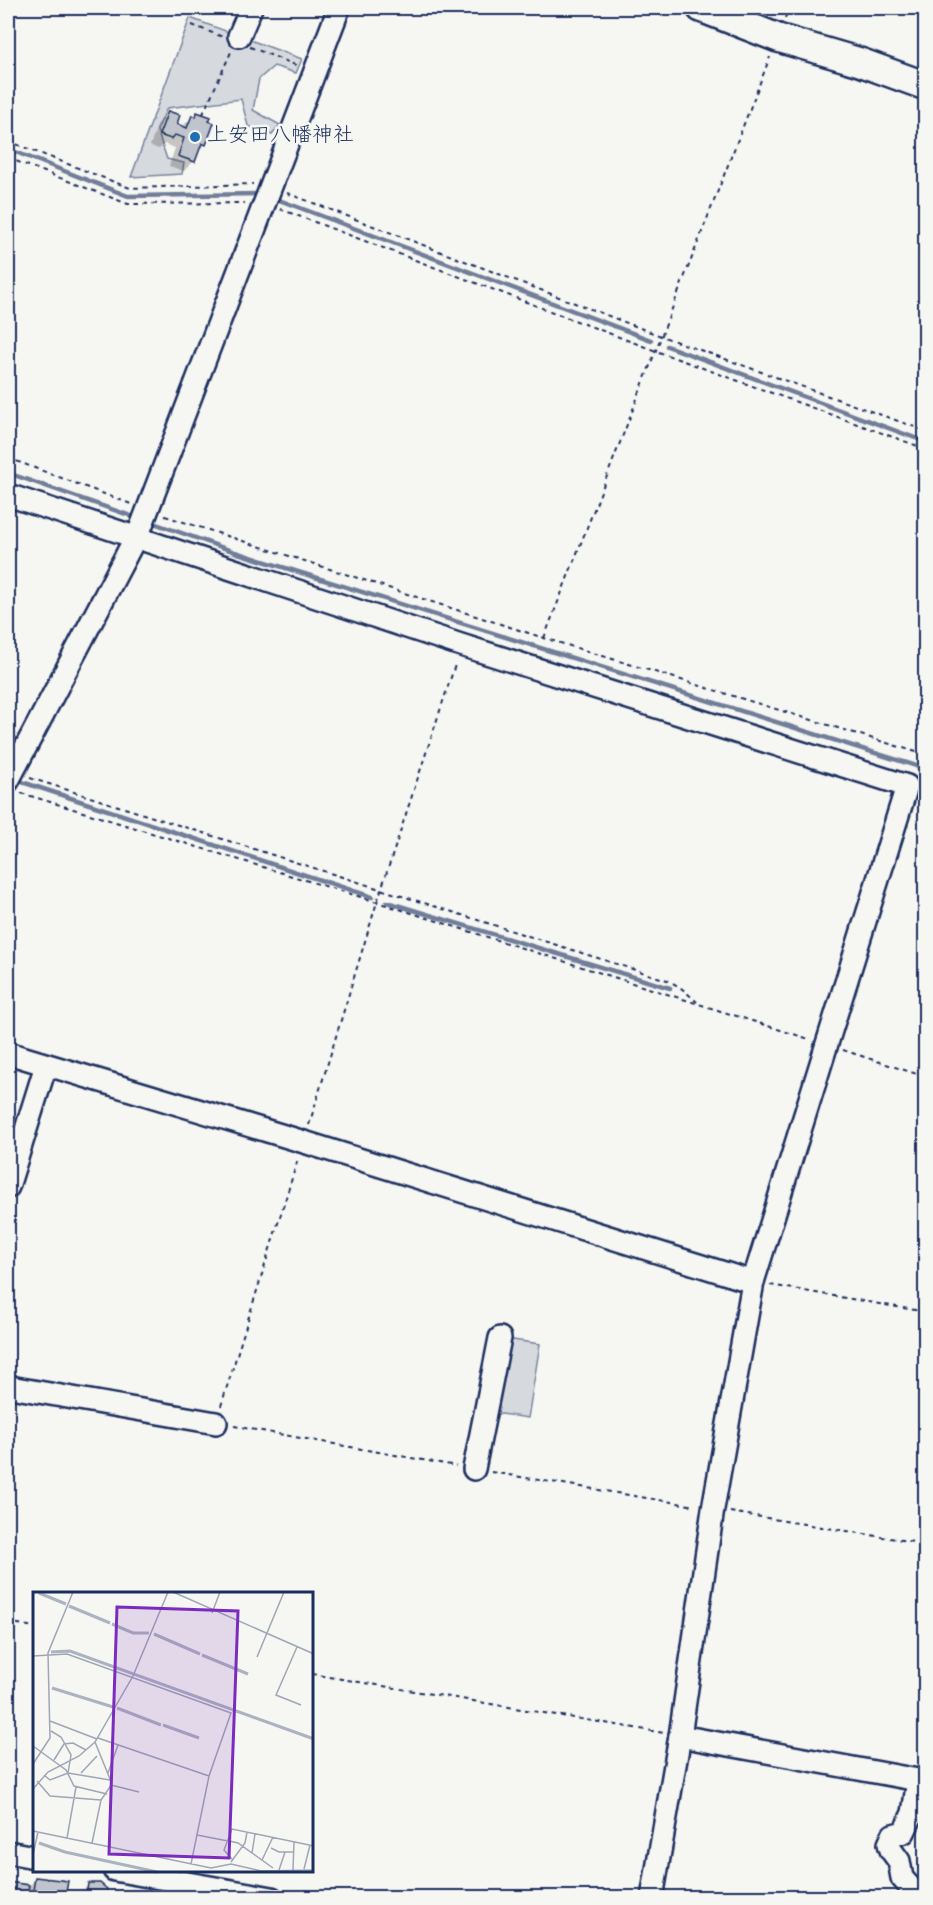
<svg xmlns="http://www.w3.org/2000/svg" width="933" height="1905" font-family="Dekko,'Klee One',sans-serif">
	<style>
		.green { fill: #d6d9dd; stroke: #78849e; stroke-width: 1.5 }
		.shadow { fill: #0003 }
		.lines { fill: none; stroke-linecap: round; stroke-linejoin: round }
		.stream { stroke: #717e99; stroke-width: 4.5 }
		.building { fill: #c0c4cd; stroke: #1b2f5e; stroke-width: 1.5 }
		.minor-casing { stroke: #1b2f5e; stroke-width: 26 }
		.major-casing { stroke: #1b2f5e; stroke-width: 32 }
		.path { stroke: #1b2f5e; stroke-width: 2; stroke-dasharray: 4.5 4.5; stroke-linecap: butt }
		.minor { stroke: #f6f6f2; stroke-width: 21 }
		.major { stroke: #f6f6f2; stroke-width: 27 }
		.poi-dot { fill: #1f6fb2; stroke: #f6f6f2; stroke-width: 2 }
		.labels { text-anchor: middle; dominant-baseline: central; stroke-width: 5; stroke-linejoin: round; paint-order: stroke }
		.poi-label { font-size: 21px; fill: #1b2f5e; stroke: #f6f6f2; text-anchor: start }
		.inset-river { fill: none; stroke: #abb2c0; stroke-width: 3 }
		.inset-road { fill: none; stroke: #9ea6b7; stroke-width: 1.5 }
		.view { fill: #7b2cbf; fill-opacity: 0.15; stroke: #7b2cbf; stroke-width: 3 }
		.inset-edge { fill: none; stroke: #1b2f5e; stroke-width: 3 }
	</style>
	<rect width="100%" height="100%" fill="#f6f6f2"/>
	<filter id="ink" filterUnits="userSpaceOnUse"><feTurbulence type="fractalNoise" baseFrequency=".0167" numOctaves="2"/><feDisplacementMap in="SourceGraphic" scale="12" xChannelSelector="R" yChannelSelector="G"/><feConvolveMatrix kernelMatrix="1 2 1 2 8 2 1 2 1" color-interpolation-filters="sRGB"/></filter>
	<g filter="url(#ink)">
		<g class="green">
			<path d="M190,18L302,59L296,73L274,66L259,79L253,110L280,125L272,135L248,126L241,99L167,108L157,130L167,159L184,163L182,174L131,177Z"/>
			<path d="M500,1338L540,1344L528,1418L488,1412Z"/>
		</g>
		<g class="shadow">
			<path d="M169,112L175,125L181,127L198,114L205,144L197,152L194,161L184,171L169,166L175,148L164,144L159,149L150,146L158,123Z"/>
			<path d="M36,1879L64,1898H8V1883L28,1887Z"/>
			<path d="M89,1884L104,1898H76Z"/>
		</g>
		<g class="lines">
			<g class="stream">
				<path d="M8,149L128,196L259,194"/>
				<path d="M279,200L651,340"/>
				<path d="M667,346L926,442"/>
				<path d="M8,473L137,518"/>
				<path d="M148,521L235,552L926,769"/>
				<path d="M19,781L372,897"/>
				<path d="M387,902L670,988"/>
			</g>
		</g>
		<g class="building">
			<path d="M168,111L180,115L177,124L187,128L192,115L196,117L197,112L211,117L209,121L214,123L206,145L202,143L195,162L178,156L184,138L175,135L171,139L159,135Z"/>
			<path d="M35,1877L68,1881L65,1898H32Z"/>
			<path d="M8,1882L29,1885L27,1898H8Z"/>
			<path d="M88,1883H100L107,1889L106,1898H86Z"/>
		</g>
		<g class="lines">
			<defs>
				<g id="minor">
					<path d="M239,36L251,8"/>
					<path d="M8,495L461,645L907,786L753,1282L713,1509L680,1736L652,1898"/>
					<path d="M8,781L141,527L339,8"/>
					<path d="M8,1053L304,1142L753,1282"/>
					<path d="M8,1187L46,1065"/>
					<path d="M8,1384L10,1387L216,1423"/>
					<path d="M474,1469L500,1338"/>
					<path d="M680,1736L918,1780L926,1777"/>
					<path d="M918,1780L913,1813L904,1832L893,1835L889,1844L891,1850L899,1861L902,1878L920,1898"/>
					<path d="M8,1852L34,1857"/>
					<path d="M114,1870L272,1898"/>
				</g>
				<path id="major" d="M701,8L778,38L860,62L926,86"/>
			</defs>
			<use href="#minor" class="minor-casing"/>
			<use href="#major" class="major-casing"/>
			<g class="path">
				<path d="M785,18L789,8"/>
				<path d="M192,25L223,37"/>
				<path d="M250,47L298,66"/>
				<path d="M203,114L231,52"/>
				<path d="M8,141L130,188L253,184"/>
				<path d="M8,158L128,204L245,203"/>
				<path d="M287,193L661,336L926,431"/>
				<path d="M280,209L656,351L926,449"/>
				<path d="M8,458L131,504"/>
				<path d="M165,516L544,638L926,755"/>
				<path d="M544,638L770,57"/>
				<path d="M30,778L667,980L680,987L697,1002"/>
				<path d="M21,793L377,902L809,1039"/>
				<path d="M843,1050L926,1077"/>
				<path d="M309,1125L377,902L456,662"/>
				<path d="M770,1285L926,1312"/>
				<path d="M221,1406L298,1159"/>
				<path d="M234,1426L456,1466"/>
				<path d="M491,1472L695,1506"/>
				<path d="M730,1512L926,1544"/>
				<path d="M8,1622L34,1627"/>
				<path d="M312,1674L664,1733"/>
			</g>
			<use href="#minor" class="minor"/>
			<use href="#major" class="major"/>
		</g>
	</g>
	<circle class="poi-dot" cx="195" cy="137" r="6"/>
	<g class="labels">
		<g class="poi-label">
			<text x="207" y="137">上安田八幡神社</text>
		</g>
	</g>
	<g transform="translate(33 1592)">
		<rect width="280" height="280" fill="#f6f6f2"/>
		<path class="inset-river" d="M6,1L33,12M36,14L77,31M79,32L100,41H116M121,42L167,62M18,60L37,59L281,147M169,63L215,82M19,96L80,115M84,116L128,133M130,133L166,146M6,251L32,260L124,280"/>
		<path class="inset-road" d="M140,0L281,62M179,21L187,0M264,55L243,103L268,113M0,64L34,62L198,121L176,184L158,272M224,65L251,0M17,129L64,147M18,139L28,145L38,163L35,181M65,146L176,184M0,154L33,178L41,194L74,202M21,168L31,152L40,151L53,158M0,172L17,146L15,61L40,0M48,181L64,164M75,181L85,153M11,183L17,188L35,181L77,188M4,189L17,204L68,208M78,193L106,200M0,197L15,180L46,164L62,150L100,84L135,0M0,239L178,276L198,272L228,279L281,278M164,243L195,249M34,246L43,195M196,249L205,251L240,276M59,251L68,208L79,192L62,150M238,256L246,260H260M219,261L222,242M0,263L5,240M199,267L191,258L199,237L281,254M229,268L240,245M198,270L212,251L214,240M271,277L277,253M246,278L252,260M260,278L261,250"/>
		<path class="view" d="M84,15L205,19L196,266L76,262Z"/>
		<rect width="280" height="280" class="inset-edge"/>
	</g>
	<rect width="933" height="1905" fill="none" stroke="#f6f6f2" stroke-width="30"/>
	<rect x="15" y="15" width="903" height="1875" fill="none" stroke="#1b2f5e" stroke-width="2" filter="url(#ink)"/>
</svg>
